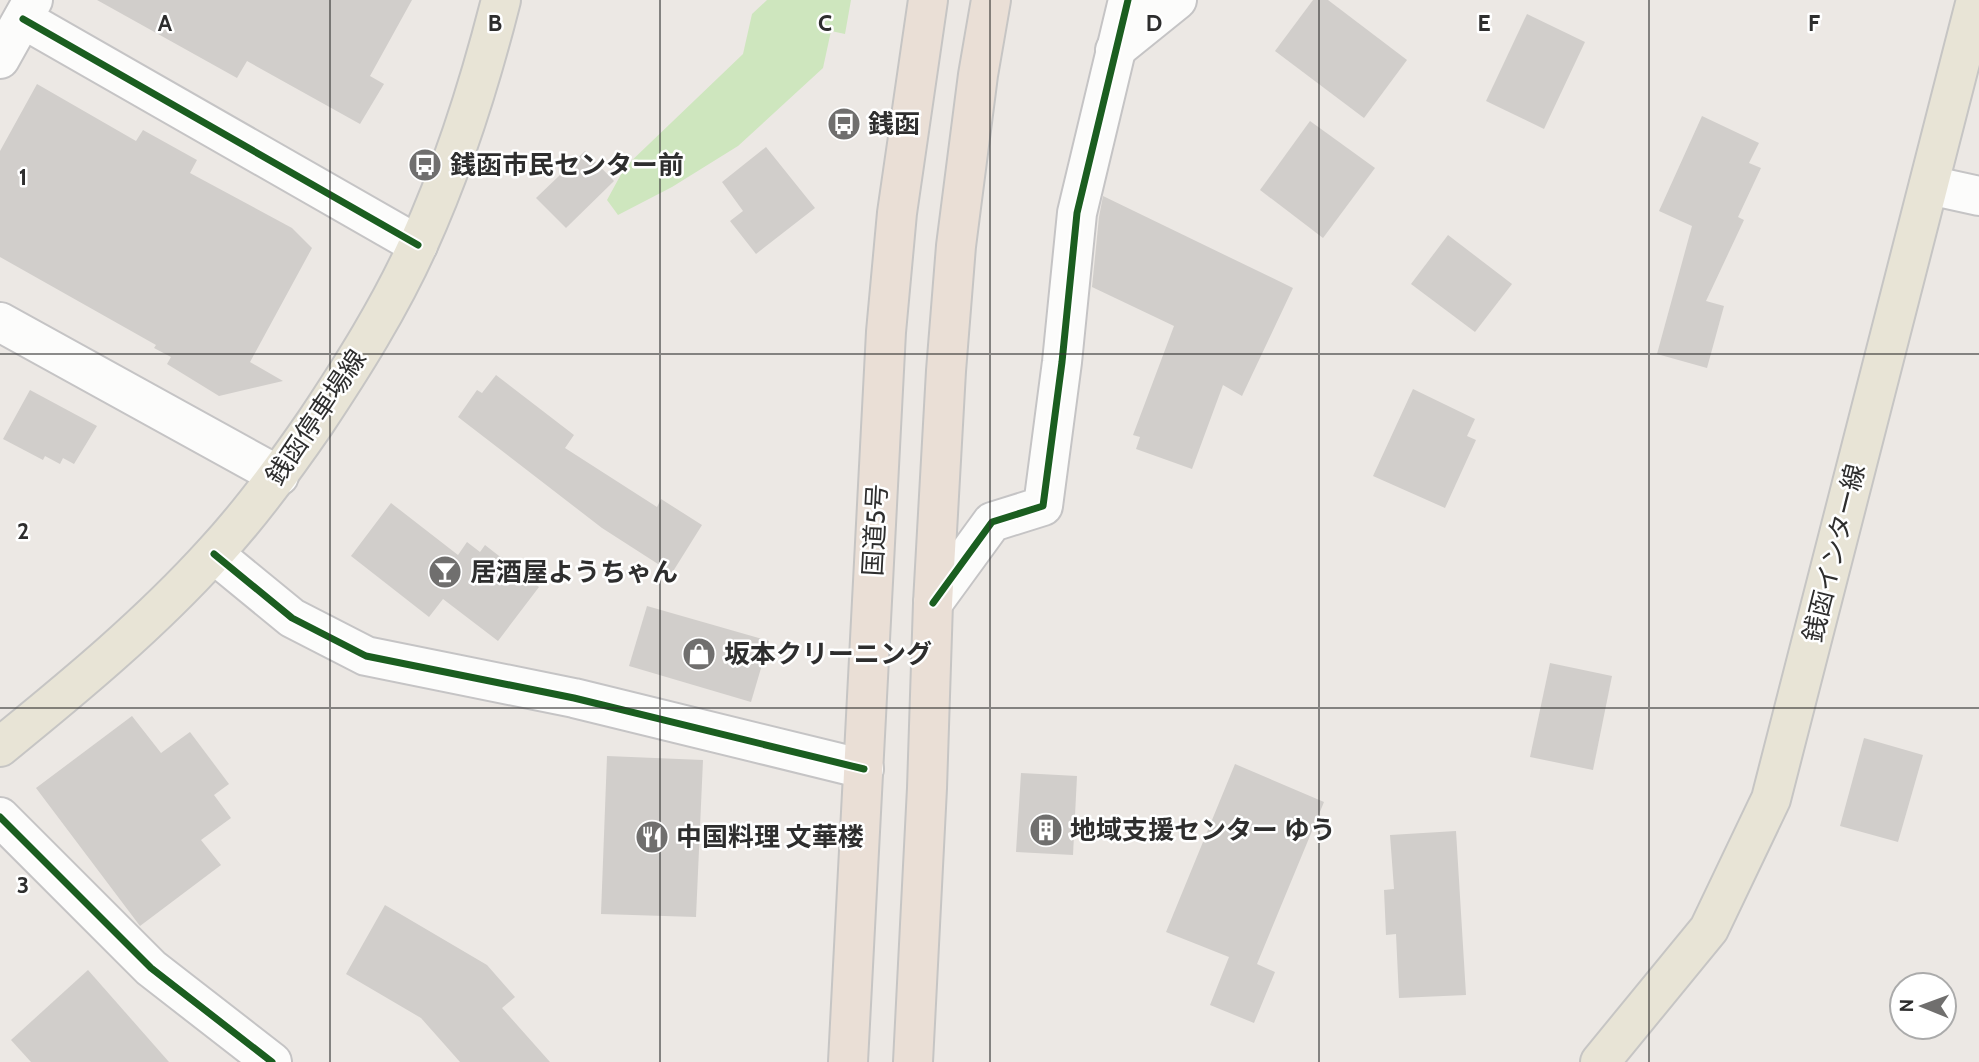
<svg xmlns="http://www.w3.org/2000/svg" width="1979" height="1062" font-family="Cabin,'Noto Sans JP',sans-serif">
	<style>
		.green { fill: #cee6be }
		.building { fill: #d1cecb }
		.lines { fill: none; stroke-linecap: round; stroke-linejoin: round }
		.minor-casing { stroke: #c5c4c5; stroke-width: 42 }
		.major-casing { stroke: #c6c5c4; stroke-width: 42 }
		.highway-casing { stroke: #c6c5c4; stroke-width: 42 }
		.minor { stroke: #fcfcfb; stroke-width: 38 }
		.major { stroke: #e8e4d6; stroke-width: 38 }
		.highway { stroke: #eadfd6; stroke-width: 38 }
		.cycleway-casing { stroke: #fff; stroke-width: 11 }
		.cycleway { stroke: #1b5e20; stroke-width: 7 }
		.grid { fill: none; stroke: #2e2e2e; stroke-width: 2; stroke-opacity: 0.55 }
		.labels { text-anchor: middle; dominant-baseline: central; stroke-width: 5; stroke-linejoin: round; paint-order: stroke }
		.poi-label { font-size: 26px; font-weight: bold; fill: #2e2e2e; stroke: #fff; text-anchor: start }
		.street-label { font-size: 26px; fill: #2e2e2e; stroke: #fff }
		.grid-label { font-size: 23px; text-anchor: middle; font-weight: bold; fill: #2e2e2e; stroke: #fff; stroke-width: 5; stroke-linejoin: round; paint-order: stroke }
	</style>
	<rect width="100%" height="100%" fill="#ece8e4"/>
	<path class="green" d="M767,0H851L845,34L831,31L823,68L738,146L672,187L618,215L607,200L625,167L743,54L752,14Z"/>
	<g class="building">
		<path d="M97,0H412L370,76L384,84L360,124L247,61L237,78Z"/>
		<path d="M1313,0H1328L1407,60L1364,118L1275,51Z"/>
		<path d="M1527,14L1585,42L1544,129L1486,101Z"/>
		<path d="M37,84L136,141L143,130L197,160L190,173L292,228L312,248L250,362L283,381L219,396L167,364L171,357L154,348L156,345L0,257V151Z"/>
		<path d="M1702,116L1759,143L1749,163L1761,168L1738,217L1744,220L1706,301L1724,306L1707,368L1657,354L1692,226L1659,211Z"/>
		<path d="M1310,121L1375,168L1323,238L1260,190Z"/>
		<path d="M766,147L815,208L756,254L730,221L743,211L722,182Z"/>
		<path d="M585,151L614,181L566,228L536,198Z"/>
		<path d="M1103,196L1293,288L1242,396L1223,385L1192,469L1136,449L1140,437L1133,435L1174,326L1092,287L1099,217Z"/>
		<path d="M1448,235L1512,284L1475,332L1411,284Z"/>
		<path d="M496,375L574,435L565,448L657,507L661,499L702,525L672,573L602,528L458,417L477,390L482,393Z"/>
		<path d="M1413,389L1475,419L1467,436L1476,440L1445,508L1373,476Z"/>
		<path d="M30,390L97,426L74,464L63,458L60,464L45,456L43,460L3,439Z"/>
		<path d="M391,503L458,555L467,542L480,552L485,545L539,587L498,641L443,599L429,617L351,556Z"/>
		<path d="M647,606L769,641L751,702L629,666Z"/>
		<path d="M1550,663L1612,676L1593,770L1530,757Z"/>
		<path d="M132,716L161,753L190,732L229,784L214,795L231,818L201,840L221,865L140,926L36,788Z"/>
		<path d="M1864,738L1923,755L1898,842L1840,826Z"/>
		<path d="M607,756L703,760L696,917L601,914Z"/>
		<path d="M1235,764L1324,802L1257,964L1275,972L1254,1023L1210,1005L1229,957L1166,932Z"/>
		<path d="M1021,773L1077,776L1073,855L1016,852Z"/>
		<path d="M1456,831L1466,995L1399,998L1396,934L1386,935L1384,890L1394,889L1390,835Z"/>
		<path d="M385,905L487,965L515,997L502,1008L550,1062H460L421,1018L346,974Z"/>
		<path d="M88,970L169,1062H31L11,1040Z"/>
	</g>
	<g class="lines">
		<defs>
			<g id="minor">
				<path d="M23,19L418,245"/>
				<path d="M1115,50L1177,0"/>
				<path d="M0,59L33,0"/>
				<path d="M1929,185L1979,196"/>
				<path d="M0,322L279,476"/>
				<path d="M214,554L292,618L366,656L574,698L864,769"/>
				<path d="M933,603L992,522L1043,506L1062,362L1077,213L1128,0"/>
				<path d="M0,817L151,968L272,1062"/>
			</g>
			<g id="major">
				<path d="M0,747C75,686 150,624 215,552C252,512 284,468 315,423C353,366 390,307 418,245C454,166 480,83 501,0"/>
				<path d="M1600,1062L1709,929L1771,799L1976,0"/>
			</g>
			<g id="highway">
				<path d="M848,1062L886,332L897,213L928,0"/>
				<path d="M913,1062L927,788L933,603L946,371L956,246L978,75L991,0"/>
			</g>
		</defs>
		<use href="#minor" class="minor-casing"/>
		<use href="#major" class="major-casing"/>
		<use href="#highway" class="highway-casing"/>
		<use href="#minor" class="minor"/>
		<use href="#major" class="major"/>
		<use href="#highway" class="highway"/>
		<defs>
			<g id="cycleway">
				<path d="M23,19L418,245"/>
				<path d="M214,554L292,618L366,656L574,698L864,769"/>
				<path d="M933,603L992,522L1043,506L1062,362L1077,213L1128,0"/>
				<path d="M0,817L151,968L272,1062"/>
			</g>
		</defs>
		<use href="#cycleway" class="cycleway-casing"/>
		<use href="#cycleway" class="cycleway"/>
	</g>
	<path class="grid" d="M330,0V1062M660,0V1062M990,0V1062M1319,0V1062M1649,0V1062M0,354H1979M0,708H1979"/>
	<defs>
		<symbol id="bus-disc" viewBox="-11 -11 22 22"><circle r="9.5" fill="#706f6e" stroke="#fff"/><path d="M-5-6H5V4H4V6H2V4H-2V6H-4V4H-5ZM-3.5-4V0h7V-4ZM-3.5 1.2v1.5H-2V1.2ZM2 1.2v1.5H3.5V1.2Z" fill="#fff"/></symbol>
		<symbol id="bar-disc" viewBox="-11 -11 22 22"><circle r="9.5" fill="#706f6e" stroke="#fff"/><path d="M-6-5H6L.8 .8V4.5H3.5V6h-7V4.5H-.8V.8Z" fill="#fff"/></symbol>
		<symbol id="shop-disc" viewBox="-11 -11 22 22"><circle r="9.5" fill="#706f6e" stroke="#fff"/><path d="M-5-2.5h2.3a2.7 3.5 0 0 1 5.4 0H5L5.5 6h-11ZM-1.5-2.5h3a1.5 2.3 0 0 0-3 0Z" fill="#fff"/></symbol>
		<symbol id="building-disc" viewBox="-11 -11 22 22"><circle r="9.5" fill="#706f6e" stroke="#fff"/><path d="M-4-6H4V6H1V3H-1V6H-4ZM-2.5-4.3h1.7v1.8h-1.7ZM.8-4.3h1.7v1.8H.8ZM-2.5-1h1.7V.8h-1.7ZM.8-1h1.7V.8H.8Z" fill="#fff"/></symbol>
		<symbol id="restaurant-disc" viewBox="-11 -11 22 22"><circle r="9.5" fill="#706f6e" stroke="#fff"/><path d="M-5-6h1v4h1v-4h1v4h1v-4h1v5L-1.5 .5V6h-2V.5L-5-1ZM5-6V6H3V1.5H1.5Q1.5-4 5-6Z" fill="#fff"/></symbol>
	</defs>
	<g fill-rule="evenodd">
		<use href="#bus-disc" x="825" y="105" width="38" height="38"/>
		<use href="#bus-disc" x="406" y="146" width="38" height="38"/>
		<use href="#bar-disc" x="426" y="553" width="38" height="38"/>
		<use href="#shop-disc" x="680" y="635" width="38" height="38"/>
		<use href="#building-disc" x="1027" y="811" width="38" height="38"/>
		<use href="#restaurant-disc" x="633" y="818" width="38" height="38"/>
	</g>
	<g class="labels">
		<g class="poi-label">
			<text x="868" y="124">銭函</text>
			<text x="450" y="165">銭函市民センター前</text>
			<text x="470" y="572">居酒屋ようちゃん</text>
			<text x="724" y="654">坂本クリーニング</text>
			<text x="1070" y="830">地域支援センター ゆう</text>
			<text x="676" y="837">中国料理 文華楼</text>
		</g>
		<g class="street-label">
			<text transform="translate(316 417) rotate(-56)">銭函停車場線</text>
			<text transform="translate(875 530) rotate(-87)">国道5号</text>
			<text transform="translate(1834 553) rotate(-76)">銭函インター線</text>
		</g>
	</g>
	<g class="grid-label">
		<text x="165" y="31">A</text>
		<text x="495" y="31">B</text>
		<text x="825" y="31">C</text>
		<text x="1154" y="31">D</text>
		<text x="1484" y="31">E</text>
		<text x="1814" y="31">F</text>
		<text x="23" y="185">1</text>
		<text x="23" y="539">2</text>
		<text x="23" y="893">3</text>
	</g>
	<g transform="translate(1923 1006) rotate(271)"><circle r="33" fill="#ffffff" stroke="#ababab" stroke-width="2"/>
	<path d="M0-5L12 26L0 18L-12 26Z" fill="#706f6e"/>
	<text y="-10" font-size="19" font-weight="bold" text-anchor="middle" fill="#2e2e2e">N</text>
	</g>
</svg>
